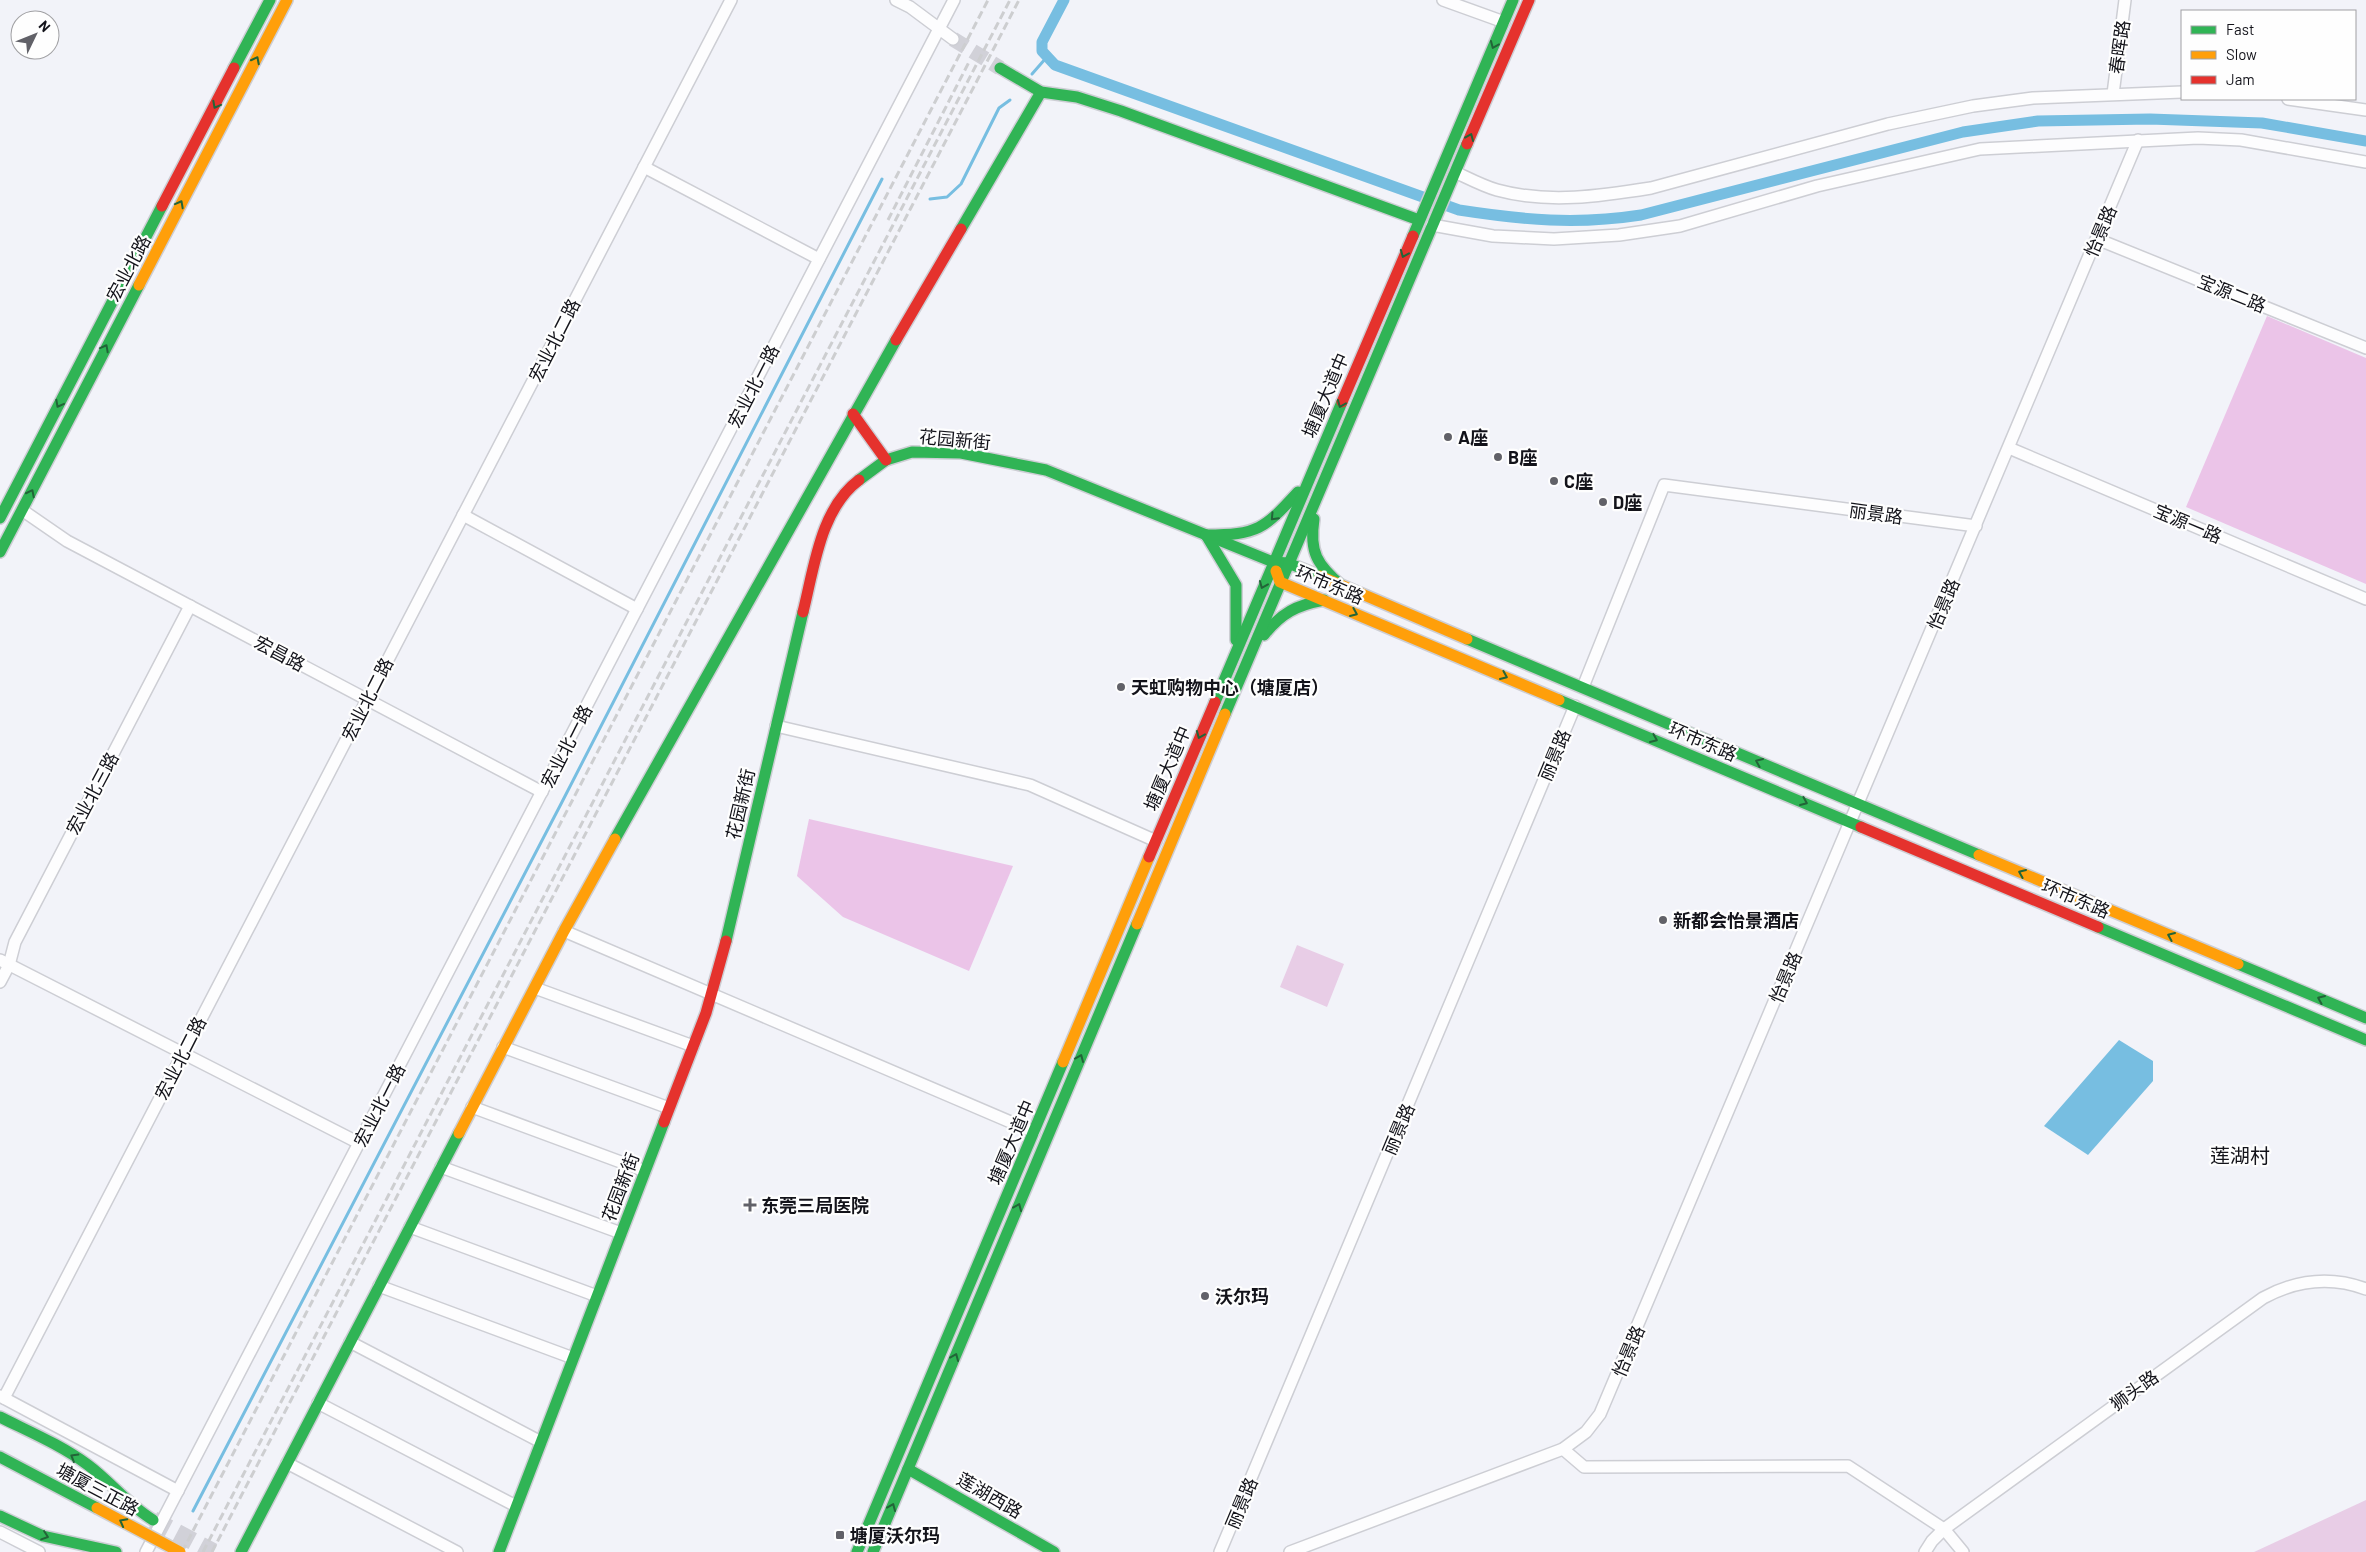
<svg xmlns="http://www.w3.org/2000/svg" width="2366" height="1552" font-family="Barlow,'Noto Sans SC',sans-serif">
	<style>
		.green { fill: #e8cde6 }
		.forest { fill: #ebc4e8 }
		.water { fill: #77bee1 }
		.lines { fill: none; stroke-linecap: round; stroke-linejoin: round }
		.stream { stroke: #77bee1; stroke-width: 3 }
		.canal { stroke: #77bee1; stroke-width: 11 }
		.secondary-tunnel { stroke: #d1d1d8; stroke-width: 15; stroke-dasharray: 15 8; stroke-linecap: butt }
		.primary-tunnel { stroke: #d1d1d8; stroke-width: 18; stroke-dasharray: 18 9; stroke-linecap: butt }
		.street-casing { stroke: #cdced4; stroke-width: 14 }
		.fast-casing { stroke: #cdced4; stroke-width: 14 }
		.slow-casing { stroke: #cdced4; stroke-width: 14 }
		.jam-casing { stroke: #cdced4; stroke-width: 14 }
		.street { stroke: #fdfdfe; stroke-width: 11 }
		.fast { stroke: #30b455; stroke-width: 11 }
		.slow { stroke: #ff9f0a; stroke-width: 11 }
		.jam { stroke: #e5322d; stroke-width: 11 }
		.rail { stroke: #cdced0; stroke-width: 3; stroke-dasharray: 8 4; stroke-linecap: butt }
		.slow-bridge-casing { stroke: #d0d0d3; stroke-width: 14; stroke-linecap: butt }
		.slow-bridge { stroke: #ff9f0a; stroke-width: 11 }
		.oneway { stroke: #226438 }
		.poi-dot { fill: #616168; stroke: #fefefe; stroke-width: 2 }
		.labels { text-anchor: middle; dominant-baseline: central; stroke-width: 4.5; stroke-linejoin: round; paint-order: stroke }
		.street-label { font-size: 18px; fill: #13131a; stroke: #fefefe }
		.poi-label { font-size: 18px; font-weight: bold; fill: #13131a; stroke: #fefefe; text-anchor: start }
		.quarter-label { font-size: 20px; fill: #13131a; stroke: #fefefe }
	</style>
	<rect width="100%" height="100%" fill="#f2f3f9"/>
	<g class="green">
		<path d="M1297,945L1344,964L1327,1007L1280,987Z"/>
		<path d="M2366,1500V1552H2254Z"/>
	</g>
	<g class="forest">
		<path d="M2267,316L2366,358V584L2186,507Z"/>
		<path d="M809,819L1013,866L969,971L843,917L797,876Z"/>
	</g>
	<path class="water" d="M2119,1040L2153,1061V1081L2088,1155L2044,1126Z"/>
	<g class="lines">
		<g class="stream">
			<path d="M1032,74L1046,58"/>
			<path d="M930,199L947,197L961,184L999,108L1010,100"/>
			<path d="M193,1511L562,802L882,179"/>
		</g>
		<path class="canal" d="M1064,0L1042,42V51L1055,65L1459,210C1524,220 1576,225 1641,215L1963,132L2038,121L2150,119L2262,123L2366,141"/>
		<path class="secondary-tunnel" d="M953,39L1000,68"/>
		<path class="primary-tunnel" d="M153,1520L213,1552"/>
		<defs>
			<g id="street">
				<path d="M896,0L910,7L953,39"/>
				<path d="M1443,0L1504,22"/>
				<path d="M2113,94L2125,0"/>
				<path d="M2288,99L2366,110"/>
				<path d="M644,167L819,259"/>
				<path d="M1455,172C1468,178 1483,186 1497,190C1548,204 1601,196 1651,188L1888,124L1973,106L2033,98L2182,92"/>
				<path d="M1432,225L1493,236L1554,239L1619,235L1680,226L1817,186L1980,149L2198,138L2241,140L2366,162"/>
				<path d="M2097,239L2366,348"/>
				<path d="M2009,448L2366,599"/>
				<path d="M22,510L67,541L542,792"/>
				<path d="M463,515L637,609"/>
				<path d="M1583,687L1664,485L1976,526"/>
				<path d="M776,726L1030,785L1156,841"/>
				<path d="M564,931L1034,1132"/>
				<path d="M0,960L359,1143"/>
				<path d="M0,982L9,965L15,942L190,606"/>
				<path d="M535,988L693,1046"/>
				<path d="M503,1047L669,1108"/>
				<path d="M472,1107L645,1171"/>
				<path d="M441,1167L621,1233"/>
				<path d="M410,1227L597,1296"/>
				<path d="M379,1286L573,1358"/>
				<path d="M350,1342L541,1442"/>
				<path d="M0,1396L178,1491"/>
				<path d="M4,1398L731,0"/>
				<path d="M318,1403L516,1506"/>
				<path d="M1563,1449L1584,1467L1848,1466L1944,1529L1963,1552"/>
				<path d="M287,1463L457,1552"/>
				<path d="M0,1532L39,1552"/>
				<path d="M146,1552L954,0"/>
				<path d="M1220,1552L1575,706"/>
				<path d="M1290,1552L1563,1449L1586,1432L1600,1414L2138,140"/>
				<path d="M1925,1552L1932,1541L1944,1529L2263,1298C2296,1280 2331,1276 2366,1289"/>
			</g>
			<g id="fast">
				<path d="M234,68L270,0"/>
				<path d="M1000,68L1041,92L1077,97L1121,111L1419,220"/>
				<path d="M961,229L1041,92"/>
				<path d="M1413,236L1513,0"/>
				<path d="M859,480L886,460L912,452L961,453L1046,470L1273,562L1288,563L1320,576"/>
				<path d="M0,518L162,206"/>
				<path d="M1314,519C1309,552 1317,565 1342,586"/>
				<path d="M1206,535L1236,585V640"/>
				<path d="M1206,535C1258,535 1264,529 1298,492"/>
				<path d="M0,552L139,285"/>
				<path d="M1264,635C1281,613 1297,605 1324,600"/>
				<path d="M1467,639L1979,855"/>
				<path d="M1559,700L1861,827"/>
				<path d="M1215,702L1342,402"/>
				<path d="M1225,714L1467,144"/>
				<path d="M615,839L896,340"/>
				<path d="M2098,927L2366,1040"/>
				<path d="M726,941L803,612"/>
				<path d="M2238,964L2366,1018"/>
				<path d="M0,1417C30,1432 61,1445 88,1465C111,1482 128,1505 153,1520"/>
				<path d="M0,1457L97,1508"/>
				<path d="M908,1469L1054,1552"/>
				<path d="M0,1516L43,1536L116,1552"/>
				<path d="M241,1552L459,1133"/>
				<path d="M499,1552L664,1122"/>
				<path d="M857,1552L1063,1062"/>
				<path d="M873,1552L1137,924"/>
			</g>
			<g id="slow">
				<path d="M139,285L287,0"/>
				<path d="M1276,571L1280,582L1559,700"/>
				<path d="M1320,576L1467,639"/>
				<path d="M1979,855L2238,964"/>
				<path d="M1137,924L1225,714"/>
				<path d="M1063,1062L1149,857"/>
				<path d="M459,1133L564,931L615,839"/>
			</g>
			<g id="jam">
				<path d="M1467,144L1529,0"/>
				<path d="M162,206L234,68"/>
				<path d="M896,340L961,229"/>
				<path d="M1342,402L1413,236"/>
				<path d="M853,414L886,460"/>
				<path d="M803,612C814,569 820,509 859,480"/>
				<path d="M1861,827L2098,927"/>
				<path d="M1149,857L1215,702"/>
				<path d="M664,1122L706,1013L726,941"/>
			</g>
		</defs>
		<use href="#street" class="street-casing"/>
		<use href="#fast" class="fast-casing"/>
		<use href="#slow" class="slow-casing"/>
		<use href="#jam" class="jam-casing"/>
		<use href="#street" class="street"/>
		<use href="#fast" class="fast"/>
		<use href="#slow" class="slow"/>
		<use href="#jam" class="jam"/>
		<g class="rail">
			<path d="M888,220L969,62"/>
			<path d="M182,1552L988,0"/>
			<path d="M203,1552L1010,0"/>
			<path d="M212,1552L1019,0"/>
		</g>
		<defs>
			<path id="slow-bridge" d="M97,1508L180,1552"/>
		</defs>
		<use href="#slow-bridge" class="slow-bridge-casing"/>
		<use href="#slow-bridge" class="slow-bridge"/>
	</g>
	<defs><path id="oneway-chevron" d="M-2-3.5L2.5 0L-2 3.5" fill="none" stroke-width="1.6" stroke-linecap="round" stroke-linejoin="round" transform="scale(1.25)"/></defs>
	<g class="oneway">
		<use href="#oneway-chevron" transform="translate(1494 45) rotate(113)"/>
		<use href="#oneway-chevron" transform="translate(256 60) rotate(-63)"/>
		<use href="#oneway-chevron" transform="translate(216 105) rotate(118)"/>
		<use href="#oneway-chevron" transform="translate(1470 137) rotate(-67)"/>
		<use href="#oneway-chevron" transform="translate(180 204) rotate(-62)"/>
		<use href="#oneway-chevron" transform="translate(1404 254) rotate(113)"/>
		<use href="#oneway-chevron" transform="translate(105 348) rotate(-62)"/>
		<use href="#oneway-chevron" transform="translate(59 404) rotate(118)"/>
		<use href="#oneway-chevron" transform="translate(1341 404) rotate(113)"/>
		<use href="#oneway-chevron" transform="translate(31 493) rotate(-63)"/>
		<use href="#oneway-chevron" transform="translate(1274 517) rotate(133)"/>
		<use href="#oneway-chevron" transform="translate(1263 585) rotate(113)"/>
		<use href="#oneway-chevron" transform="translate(1354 613) rotate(23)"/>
		<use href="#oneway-chevron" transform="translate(1504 676) rotate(23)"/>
		<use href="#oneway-chevron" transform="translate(1200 735) rotate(113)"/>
		<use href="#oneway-chevron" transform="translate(1654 739) rotate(23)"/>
		<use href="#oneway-chevron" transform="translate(1759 762) rotate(-157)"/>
		<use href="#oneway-chevron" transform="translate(1804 802) rotate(23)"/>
		<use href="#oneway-chevron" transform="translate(2022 873) rotate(-157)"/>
		<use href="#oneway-chevron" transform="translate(2171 936) rotate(-157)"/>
		<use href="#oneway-chevron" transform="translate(2321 999) rotate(-157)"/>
		<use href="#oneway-chevron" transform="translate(1080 1058) rotate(-67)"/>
		<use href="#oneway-chevron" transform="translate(1018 1207) rotate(-67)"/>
		<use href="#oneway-chevron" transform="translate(955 1357) rotate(-67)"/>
		<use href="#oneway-chevron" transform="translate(74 1457) rotate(-149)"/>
		<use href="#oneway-chevron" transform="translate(892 1507) rotate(-67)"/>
		<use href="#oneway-chevron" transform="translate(123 1522) rotate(-152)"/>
		<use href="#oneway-chevron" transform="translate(45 1536) rotate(19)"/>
	</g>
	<g class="poi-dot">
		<circle cx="1448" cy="437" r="5"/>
		<circle cx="1498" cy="457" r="5"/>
		<circle cx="1554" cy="481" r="5"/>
		<circle cx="1603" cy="502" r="5"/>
		<circle cx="1121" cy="687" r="5"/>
		<circle cx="1663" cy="920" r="5"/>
		<path d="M747.5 1197.5h5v5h5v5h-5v5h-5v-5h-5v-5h5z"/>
		<circle cx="1205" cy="1296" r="5"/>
		<rect x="835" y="1530" width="10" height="10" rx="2.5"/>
	</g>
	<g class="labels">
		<g class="street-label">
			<text transform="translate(2119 47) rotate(-82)">春晖路</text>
			<text transform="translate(2100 231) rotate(-67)">怡景路</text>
			<text transform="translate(128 268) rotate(-62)">宏业北路</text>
			<text transform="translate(2232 293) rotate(22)">宝源二路</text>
			<text transform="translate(554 340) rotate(-63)">宏业北二路</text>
			<text transform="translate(753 386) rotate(-63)">宏业北一路</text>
			<text transform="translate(1325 395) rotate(-67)">塘厦大道中</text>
			<text transform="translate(955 439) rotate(5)">花园新街</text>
			<text transform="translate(1876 513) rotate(8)">丽景路</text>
			<text transform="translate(2188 523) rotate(23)">宝源一路</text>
			<text transform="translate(1330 584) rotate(23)">环市东路</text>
			<text transform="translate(1943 604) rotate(-67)">怡景路</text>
			<text transform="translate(280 653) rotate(28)">宏昌路</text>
			<text transform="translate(367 699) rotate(-63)">宏业北二路</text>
			<text transform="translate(1703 741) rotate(23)">环市东路</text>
			<text transform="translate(566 746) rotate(-63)">宏业北一路</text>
			<text transform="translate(1554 755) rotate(-67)">丽景路</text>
			<text transform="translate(1167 768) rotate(-67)">塘厦大道中</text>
			<text transform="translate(92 793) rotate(-62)">宏业北三路</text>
			<text transform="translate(740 804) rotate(-77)">花园新街</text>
			<text transform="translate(2076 898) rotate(23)">环市东路</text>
			<text transform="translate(1785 977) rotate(-67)">怡景路</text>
			<text transform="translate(180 1058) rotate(-63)">宏业北二路</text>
			<text transform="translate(379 1105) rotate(-63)">宏业北一路</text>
			<text transform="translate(1398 1129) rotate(-67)">丽景路</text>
			<text transform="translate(1011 1142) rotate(-67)">塘厦大道中</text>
			<text transform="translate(620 1187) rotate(-69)">花园新街</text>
			<text transform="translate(1628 1351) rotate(-67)">怡景路</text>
			<text transform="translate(2134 1390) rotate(-36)">狮头路</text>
			<text transform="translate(98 1489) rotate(28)">塘厦三正路</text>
			<text transform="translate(990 1495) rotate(30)">莲湖西路</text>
			<text transform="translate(1241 1503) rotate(-67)">丽景路</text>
		</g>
		<g class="poi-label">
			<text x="1458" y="437">A座</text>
			<text x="1508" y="457">B座</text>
			<text x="1564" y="481">C座</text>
			<text x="1613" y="502">D座</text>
			<text x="1131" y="687">天虹购物中心（塘厦店）</text>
			<text x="1673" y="920">新都会怡景酒店</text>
			<text x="761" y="1205">东莞三局医院</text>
			<text x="1215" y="1296">沃尔玛</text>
			<text x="850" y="1535">塘厦沃尔玛</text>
		</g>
		<g class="quarter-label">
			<text x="2240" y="1155">莲湖村</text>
		</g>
	</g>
	<rect x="2181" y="10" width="175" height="90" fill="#fefefe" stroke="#a0a0a3"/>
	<rect x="2191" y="26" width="25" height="8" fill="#30b455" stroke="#a0a0a3"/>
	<text x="2226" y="35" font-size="15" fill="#13131a">Fast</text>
	<rect x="2191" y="51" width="25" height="8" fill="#ff9f0a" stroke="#a0a0a3"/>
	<text x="2226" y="60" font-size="15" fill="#13131a">Slow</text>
	<rect x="2191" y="76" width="25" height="8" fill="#e5322d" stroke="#a0a0a3"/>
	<text x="2226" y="85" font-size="15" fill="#13131a">Jam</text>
	<g transform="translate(35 35) rotate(47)"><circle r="24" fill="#fefefe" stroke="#a0a0a3"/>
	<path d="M0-4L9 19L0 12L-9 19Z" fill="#616168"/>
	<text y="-8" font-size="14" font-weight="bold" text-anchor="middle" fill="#13131a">N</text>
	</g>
</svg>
